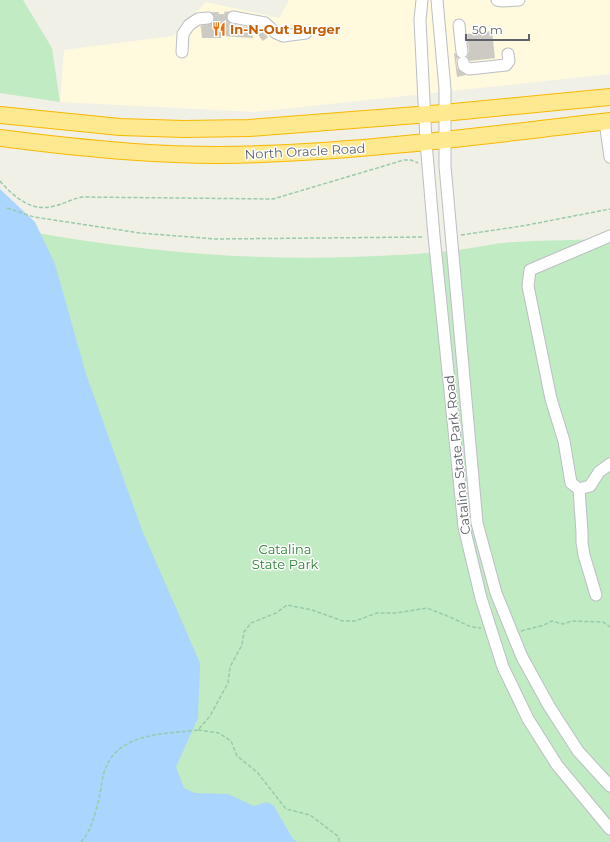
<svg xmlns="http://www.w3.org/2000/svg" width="610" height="842" font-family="Montserrat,sans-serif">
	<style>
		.commercial { fill: #fff9de }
		.green { fill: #c1ebc3 }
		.water { fill: #a9d5ff }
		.building { fill: #cdcac3 }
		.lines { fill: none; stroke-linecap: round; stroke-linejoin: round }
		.minor-tunnel { stroke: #ccccc6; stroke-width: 11; stroke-dasharray: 11 5.5; stroke-linecap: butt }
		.minor-casing { stroke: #bbbec3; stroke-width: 13 }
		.highway-casing { stroke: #f8b800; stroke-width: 18 }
		.path { stroke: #97cba9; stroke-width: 1.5; stroke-dasharray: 4 2; stroke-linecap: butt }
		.minor { stroke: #fff; stroke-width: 11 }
		.highway { stroke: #ffe990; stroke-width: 16 }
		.labels { text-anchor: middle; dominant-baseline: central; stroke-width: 3; stroke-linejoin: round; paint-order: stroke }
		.food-label { font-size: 13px; font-weight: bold; fill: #c56008; stroke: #fff; text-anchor: start }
		.street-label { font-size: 13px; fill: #5e6268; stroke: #fff }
		.park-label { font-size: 13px; fill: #2a8134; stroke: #fff }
	</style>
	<rect width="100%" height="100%" fill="#f1f0e6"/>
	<path class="commercial" d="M289,0H610V74L255,112L60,102L64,50L173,36L206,2L279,18Z"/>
	<g class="green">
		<path d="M0,0H23L52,48L60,102L0,93Z"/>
		<path d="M0,226C116,249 234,261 352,257C387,256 422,254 457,250C476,248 495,243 515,242C546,240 578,240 610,239V842H14L0,774Z"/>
	</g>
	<path class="water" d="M0,189L35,222L55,264L86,374L142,530L200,663L198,718L176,767L184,788L195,793L228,794L254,806L267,802L274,806L293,839L297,842H0Z"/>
	<g class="building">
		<path d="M214,14H227L226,19L229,23L237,25V26L252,28L253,38L221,36V38H202L201,28L200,26L212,23L214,20Z"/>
		<path d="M263,31L268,37L263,41L258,35Z"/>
		<path d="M492,31L495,58L470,61L467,57L469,51L467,34Z"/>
		<path d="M454,53H455L458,57L456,60L457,68L466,75L457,77Z"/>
	</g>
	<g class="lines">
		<path class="minor-tunnel" d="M208,18L233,17"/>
		<defs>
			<g id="minor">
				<path d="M422,0L420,20L426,142L434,236L464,527L481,598L503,667L528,719L557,765L610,829"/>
				<path d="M437,0L445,89V166L477,523L496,593L522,657L549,706L578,751L610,786"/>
				<path d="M497,0L503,1L519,0"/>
				<path d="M233,17L265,23L276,33L283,36L306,33"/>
				<path d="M459,25L462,52"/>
				<path d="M182,52L183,34L189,25L198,19L208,18"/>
				<path d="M463,62L464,66L469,69L506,65L509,61L508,54"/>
				<path d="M605,122L610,157"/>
				<path d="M610,236L530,270L528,286L551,399L564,441L571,483L579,489L590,486L599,472L610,464"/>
				<path d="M579,489L582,532V542L584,555L596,595"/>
			</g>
			<g id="highway">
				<path d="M0,115L120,127L184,129L249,128L443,113L610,97"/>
				<path d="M0,138C86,149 174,158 261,154C378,150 494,134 610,121"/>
			</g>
		</defs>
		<use href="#minor" class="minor-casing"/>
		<use href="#highway" class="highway-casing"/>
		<g class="path">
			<path d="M0,181C13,196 32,213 54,206C64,204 72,199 82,197L273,199L404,160H411L418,163"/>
			<path d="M7,208L34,217L140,233L215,239L424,237"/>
			<path d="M461,235L522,226L610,209"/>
			<path d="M521,631L544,625L552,621L563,624L572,621L603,622L610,627"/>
			<path d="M198,730L219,733L231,741L237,756L257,772L286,809L310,815L339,837V842"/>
			<path d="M81,842C91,831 94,817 98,803C101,792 102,775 106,767C121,732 166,734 198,730L210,716L228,683L230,667L242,645L244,632L251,623L276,613L287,605L312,610L343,621H355L377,613H396L427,608L450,617L471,627L481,628"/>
		</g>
		<use href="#minor" class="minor"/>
		<use href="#highway" class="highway"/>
	</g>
	<defs>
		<symbol id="restaurant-bare" viewBox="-9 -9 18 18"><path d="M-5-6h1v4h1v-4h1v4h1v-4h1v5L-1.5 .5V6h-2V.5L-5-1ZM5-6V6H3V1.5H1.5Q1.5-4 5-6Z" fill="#e8710a" stroke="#fff" stroke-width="2.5" paint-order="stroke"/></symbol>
	</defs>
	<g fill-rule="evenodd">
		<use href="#restaurant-bare" x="209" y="19" width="20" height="20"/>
	</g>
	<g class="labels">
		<g class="food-label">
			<text x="230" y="29">In-N-Out Burger</text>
		</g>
		<g class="street-label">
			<text transform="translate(305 151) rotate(-3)">North Oracle Road</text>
			<text transform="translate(457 455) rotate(-96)">Catalina State Park Road</text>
		</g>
		<g class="park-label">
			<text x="285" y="549">Catalina<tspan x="285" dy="15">State Park</tspan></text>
		</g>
	</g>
	<path d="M466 34v6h63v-6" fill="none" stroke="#5e6268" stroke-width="2"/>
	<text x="472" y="34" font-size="12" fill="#5e6268" stroke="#ffffff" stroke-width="3" paint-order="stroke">50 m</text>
</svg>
